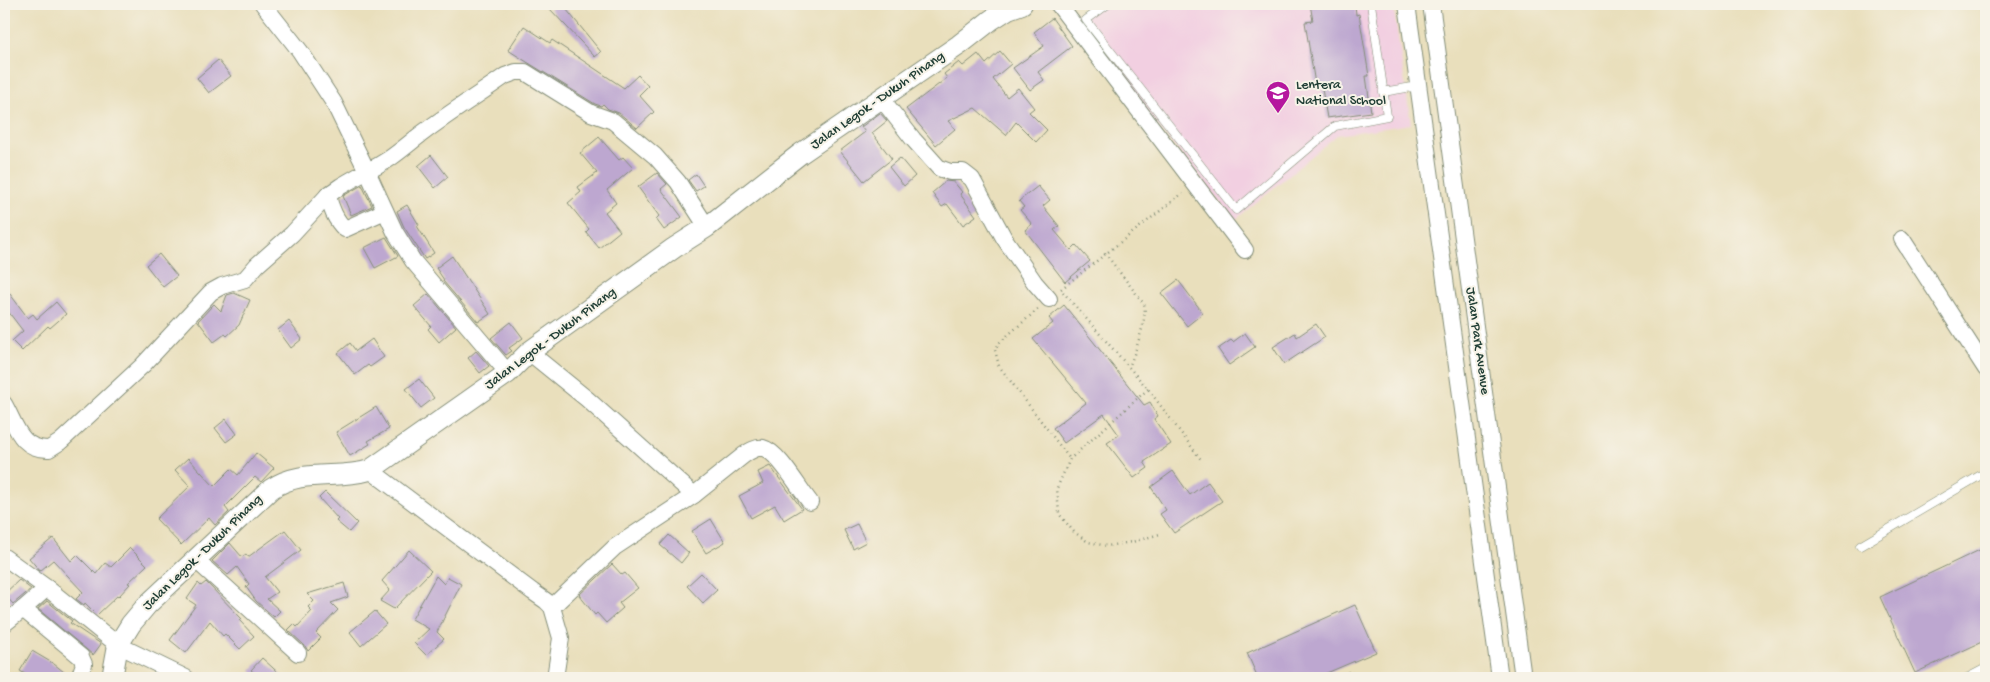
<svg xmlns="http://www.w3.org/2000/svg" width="1990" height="682" font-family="'Gochi Hand',sans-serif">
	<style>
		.built { fill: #f2cfe1 }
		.building { fill: #bda7d0 }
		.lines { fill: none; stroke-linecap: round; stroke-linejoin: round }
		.service-casing { stroke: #848e78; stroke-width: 9 }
		.minor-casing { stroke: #848e78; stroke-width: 18 }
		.tertiary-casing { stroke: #848e78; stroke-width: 22 }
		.path { stroke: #848e78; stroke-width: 2.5; stroke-dasharray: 1 4; stroke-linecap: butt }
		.service { stroke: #fff; stroke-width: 8 }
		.minor { stroke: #fff; stroke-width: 16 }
		.tertiary { stroke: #fff; stroke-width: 20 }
		.labels { text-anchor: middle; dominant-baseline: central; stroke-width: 4; stroke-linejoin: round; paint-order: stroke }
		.poi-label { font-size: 14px; fill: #1f3d34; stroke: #f7f3e8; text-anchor: start }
		.street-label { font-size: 14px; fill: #1f3d34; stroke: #f7f3e8 }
	</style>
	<rect width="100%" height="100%" fill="#f7f3e8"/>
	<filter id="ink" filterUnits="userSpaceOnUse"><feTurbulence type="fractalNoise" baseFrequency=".02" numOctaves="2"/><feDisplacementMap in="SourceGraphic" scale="10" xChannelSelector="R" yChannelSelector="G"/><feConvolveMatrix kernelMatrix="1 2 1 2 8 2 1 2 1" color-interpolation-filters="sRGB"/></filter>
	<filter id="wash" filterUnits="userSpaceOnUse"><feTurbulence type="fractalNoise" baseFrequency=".0096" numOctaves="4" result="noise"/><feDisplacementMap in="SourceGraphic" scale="20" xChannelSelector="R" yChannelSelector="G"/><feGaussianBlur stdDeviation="1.12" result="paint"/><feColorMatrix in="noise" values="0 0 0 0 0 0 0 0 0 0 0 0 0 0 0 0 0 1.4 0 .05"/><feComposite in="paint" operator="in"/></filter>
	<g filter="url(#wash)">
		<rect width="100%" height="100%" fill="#e9dfbc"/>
		<path class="built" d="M1095,4H1393L1411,124L1337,135L1235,220L1139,104L1072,17Z"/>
		<g id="blocks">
			<g class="building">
				<path d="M556,4H562L601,52L595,57L550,9Z"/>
				<path d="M1310,4H1355L1356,15L1359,14L1369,76H1366L1371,112L1327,118L1321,83L1315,84L1305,22L1313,21Z"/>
				<path d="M1052,18L1072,46L1038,72L1044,80L1030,90L1013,68L1044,46L1034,32Z"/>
				<path d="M524,26L550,43L552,40L624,88L638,75L648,86L639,95L654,112L637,128L619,113L608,109L603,104L601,106L595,104L527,62L508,50Z"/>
				<path d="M1000,51L1011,64L993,79L1007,97L1018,88L1034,108L1029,112L1047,130L1036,142L1016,122L1006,135L975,108L948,121L955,129L936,145L906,109L947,78L944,74L959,62L963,66L978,54L986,64Z"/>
				<path d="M218,60L231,76L209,93L197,78Z"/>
				<path d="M880,113L887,121L872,133L892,159L864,181L840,151L865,132L861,127Z"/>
				<path d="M599,137L619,160L623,157L633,168L607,190L616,203L605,212L620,231L599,248L586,232L589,229L568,203L581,192L578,187L597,173L580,153Z"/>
				<path d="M431,155L448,177L435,188L418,166Z"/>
				<path d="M900,158L915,176L904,186L889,167Z"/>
				<path d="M657,173L667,184L661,189L682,217L664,230L656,219L659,216L638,187Z"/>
				<path d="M696,174L704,186L696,191L688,180Z"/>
				<path d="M946,181L954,182L962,192L960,194L976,216L963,225L947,204L942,207L932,193Z"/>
				<path d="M362,185L372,206L351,215L343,196Z"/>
				<path d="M1038,186L1050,200L1043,206L1059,226L1054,230L1071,250L1076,245L1090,261L1065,282L1025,230L1032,224L1020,210L1024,207L1019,201Z"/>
				<path d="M407,205L419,225L417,226L434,253L425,259L404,227L397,211Z"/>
				<path d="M386,237L398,256L375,268L364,248Z"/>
				<path d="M159,254L177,276L163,287L146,265Z"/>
				<path d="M452,256L490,314L478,322L443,281L444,280L436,268Z"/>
				<path d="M1178,280L1203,313L1187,326L1161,293Z"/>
				<path d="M4,286L28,318L33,314L37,319L56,302L66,314L50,328L48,326L22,351L12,341L23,331L4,306Z"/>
				<path d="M234,293L250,300L239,325L227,336L225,334L214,342L198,321L214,304L221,311L227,295Z"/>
				<path d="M428,294L456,327L439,342L428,329L431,326L414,306Z"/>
				<path d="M1064,305L1144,405L1150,402L1158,416L1154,419L1171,444L1144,462L1148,468L1134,478L1107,443L1119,435L1104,414L1064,443L1053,428L1086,403L1033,339L1053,323L1049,318Z"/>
				<path d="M289,321L302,339L291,348L278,330Z"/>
				<path d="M511,322L523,338L509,348L512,351L506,355L491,338Z"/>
				<path d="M1316,324L1325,337L1284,364L1273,347L1295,333L1297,337Z"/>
				<path d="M1245,333L1255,347L1229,365L1218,349L1231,340L1233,342Z"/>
				<path d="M372,339L384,357L370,367L368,365L355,375L338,353L350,343L356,351Z"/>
				<path d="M476,351L489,366L480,373L468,358Z"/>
				<path d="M419,379L434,398L421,408L406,389Z"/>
				<path d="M376,407L389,429L368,441L370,444L350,456L336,432Z"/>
				<path d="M226,419L237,434L226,442L215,428Z"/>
				<path d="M256,453L274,468L261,482L255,477L225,507L229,512L215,525L209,518L181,545L156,519L190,486L175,470L188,458L214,486L231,469L238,475Z"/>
				<path d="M770,466L802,509L784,520L775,505L751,518L739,496L763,483L758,472Z"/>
				<path d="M1173,471L1190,495L1208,482L1222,501L1174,533L1160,514L1166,510L1151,487Z"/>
				<path d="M325,492L357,523L349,532L336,521L338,519L319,498Z"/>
				<path d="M711,519L725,542L706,553L692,531Z"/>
				<path d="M857,524L866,542L853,549L844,530Z"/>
				<path d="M285,530L301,550L265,577L277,592L267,599L280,611L274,617L256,601L246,587L249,584L237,567L228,575L212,561L230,543L242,557L246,554L248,557Z"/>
				<path d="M669,535L689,553L681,563L660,545Z"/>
				<path d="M53,538L71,561L77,555L96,574L105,563L111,567L130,548L147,565L128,583L130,584L119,596L118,595L97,615L85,603L84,605L76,599L83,592L53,560L40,571L29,558Z"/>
				<path d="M1986,547V640L1915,673L1880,597Z"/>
				<path d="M409,550L431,571L394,609L380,601L390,590L382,581Z"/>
				<path d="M612,564L622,575L625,573L638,588L619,603L623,608L606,623L597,613L595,615L579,595Z"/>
				<path d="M701,573L717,590L703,603L687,586Z"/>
				<path d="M436,576L444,584L448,577L461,584L437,632L444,639L426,655L414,643L429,629L412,619Z"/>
				<path d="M19,580L31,589L13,604L4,594Z"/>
				<path d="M206,582L242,619L240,621L254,636L240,649L225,634L223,636L210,621L186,653L170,640L196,605L187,599L198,583L201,586Z"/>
				<path d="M344,583L348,597L331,603L338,610L316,633L321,638L308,651L305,646L288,630L294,624L297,627L312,611L308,607L314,601L307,594Z"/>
				<path d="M47,601L72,621L70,623L101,644L93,655L38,609Z"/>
				<path d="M1355,605L1376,652L1315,678H1258L1247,653Z"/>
				<path d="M375,611L386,624L361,646L350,632Z"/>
				<path d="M32,651L54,664L69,676V678H32L20,671Z"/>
				<path d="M262,658L284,678H260L251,670Z"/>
			</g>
		</g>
	</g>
	<g filter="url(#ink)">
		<use href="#blocks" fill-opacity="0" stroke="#848e78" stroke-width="1"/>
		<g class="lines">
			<defs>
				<g id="service">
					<path d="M1108,4L1086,20L1236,210L1335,126L1387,116L1371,4"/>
					<path d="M1383,92L1418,86"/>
					<path d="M1860,546L1986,472"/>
					<path d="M1967,678L1986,668"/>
				</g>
				<g id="minor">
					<path d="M263,4L300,51L334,103L367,171L341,186L328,195C330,207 336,221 345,229L385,211"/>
					<path d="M1058,4L1245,250"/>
					<path d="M1407,4L1500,678"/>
					<path d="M1431,4L1523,678"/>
					<path d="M881,98L913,139L939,168L950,172H963L972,179L1004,238L1035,283L1049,299"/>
					<path d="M1902,239L1986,369"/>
					<path d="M508,373L413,261L395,232L367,171C389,162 405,146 424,132C451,112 478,95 505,76L516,72H525L591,113L613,121L655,156L678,182L707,227"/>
					<path d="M4,404C16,425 20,450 49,449L60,442L143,365L211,292L222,286L245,279L257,265L292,234L328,195"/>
					<path d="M370,470L533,592L546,601L552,607L615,547L694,495L587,399L529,352"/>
					<path d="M694,495L744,455C750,451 756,447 763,448C779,452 799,489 810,502"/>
					<path d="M4,557L47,588L118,645L186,678"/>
					<path d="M196,560L298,653"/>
					<path d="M552,607L561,638L555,678"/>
					<path d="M23,609L47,588"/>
					<path d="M4,624L23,609L81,657L84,664L79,678"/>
				</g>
				<path id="tertiary" d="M112,678L118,645L131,624L147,605L271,489C302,468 336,480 370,470L508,373L529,352L674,248L707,227L800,154L959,45L991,20L1008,9L1022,4"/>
			</defs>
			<use href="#service" class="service-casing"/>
			<use href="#minor" class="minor-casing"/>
			<use href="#tertiary" class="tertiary-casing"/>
			<g class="path">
				<path d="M1105,253L1144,304C1148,317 1135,353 1129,367"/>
				<path d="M1061,289L1183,193"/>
				<path d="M1063,292L1148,389L1202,461"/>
				<path d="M1038,309L999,343L995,350L999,366L1070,459"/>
				<path d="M1148,389L1070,459L1057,488L1059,514L1074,532L1088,542L1107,546L1132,542L1160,534"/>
				<path d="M1334,678L1351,671L1355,678"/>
			</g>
			<use href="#service" class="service"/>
			<use href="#minor" class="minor"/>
			<use href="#tertiary" class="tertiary"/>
		</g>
	</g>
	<defs>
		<symbol id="school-pin" viewBox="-11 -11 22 30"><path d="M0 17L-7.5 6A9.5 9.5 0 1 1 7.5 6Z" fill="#b5179e" stroke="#f7f3e8"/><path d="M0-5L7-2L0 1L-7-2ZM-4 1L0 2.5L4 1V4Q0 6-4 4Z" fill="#fff"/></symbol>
	</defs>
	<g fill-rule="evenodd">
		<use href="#school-pin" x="1264" y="79" width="28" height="38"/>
	</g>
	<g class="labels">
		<g class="poi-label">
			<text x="1296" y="85">Lentera<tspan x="1296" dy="16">National School</tspan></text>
		</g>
		<g class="street-label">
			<text transform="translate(878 101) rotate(-35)">Jalan Legok - Dukuh Pinang</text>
			<text transform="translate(551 339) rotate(-37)">Jalan Legok - Dukuh Pinang</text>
			<text transform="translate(1477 341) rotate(82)">Jalan Park Avenue</text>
			<text transform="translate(203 553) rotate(-44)">Jalan Legok - Dukuh Pinang</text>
		</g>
	</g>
	<rect width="1990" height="682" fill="none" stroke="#f7f3e8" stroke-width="20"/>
</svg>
